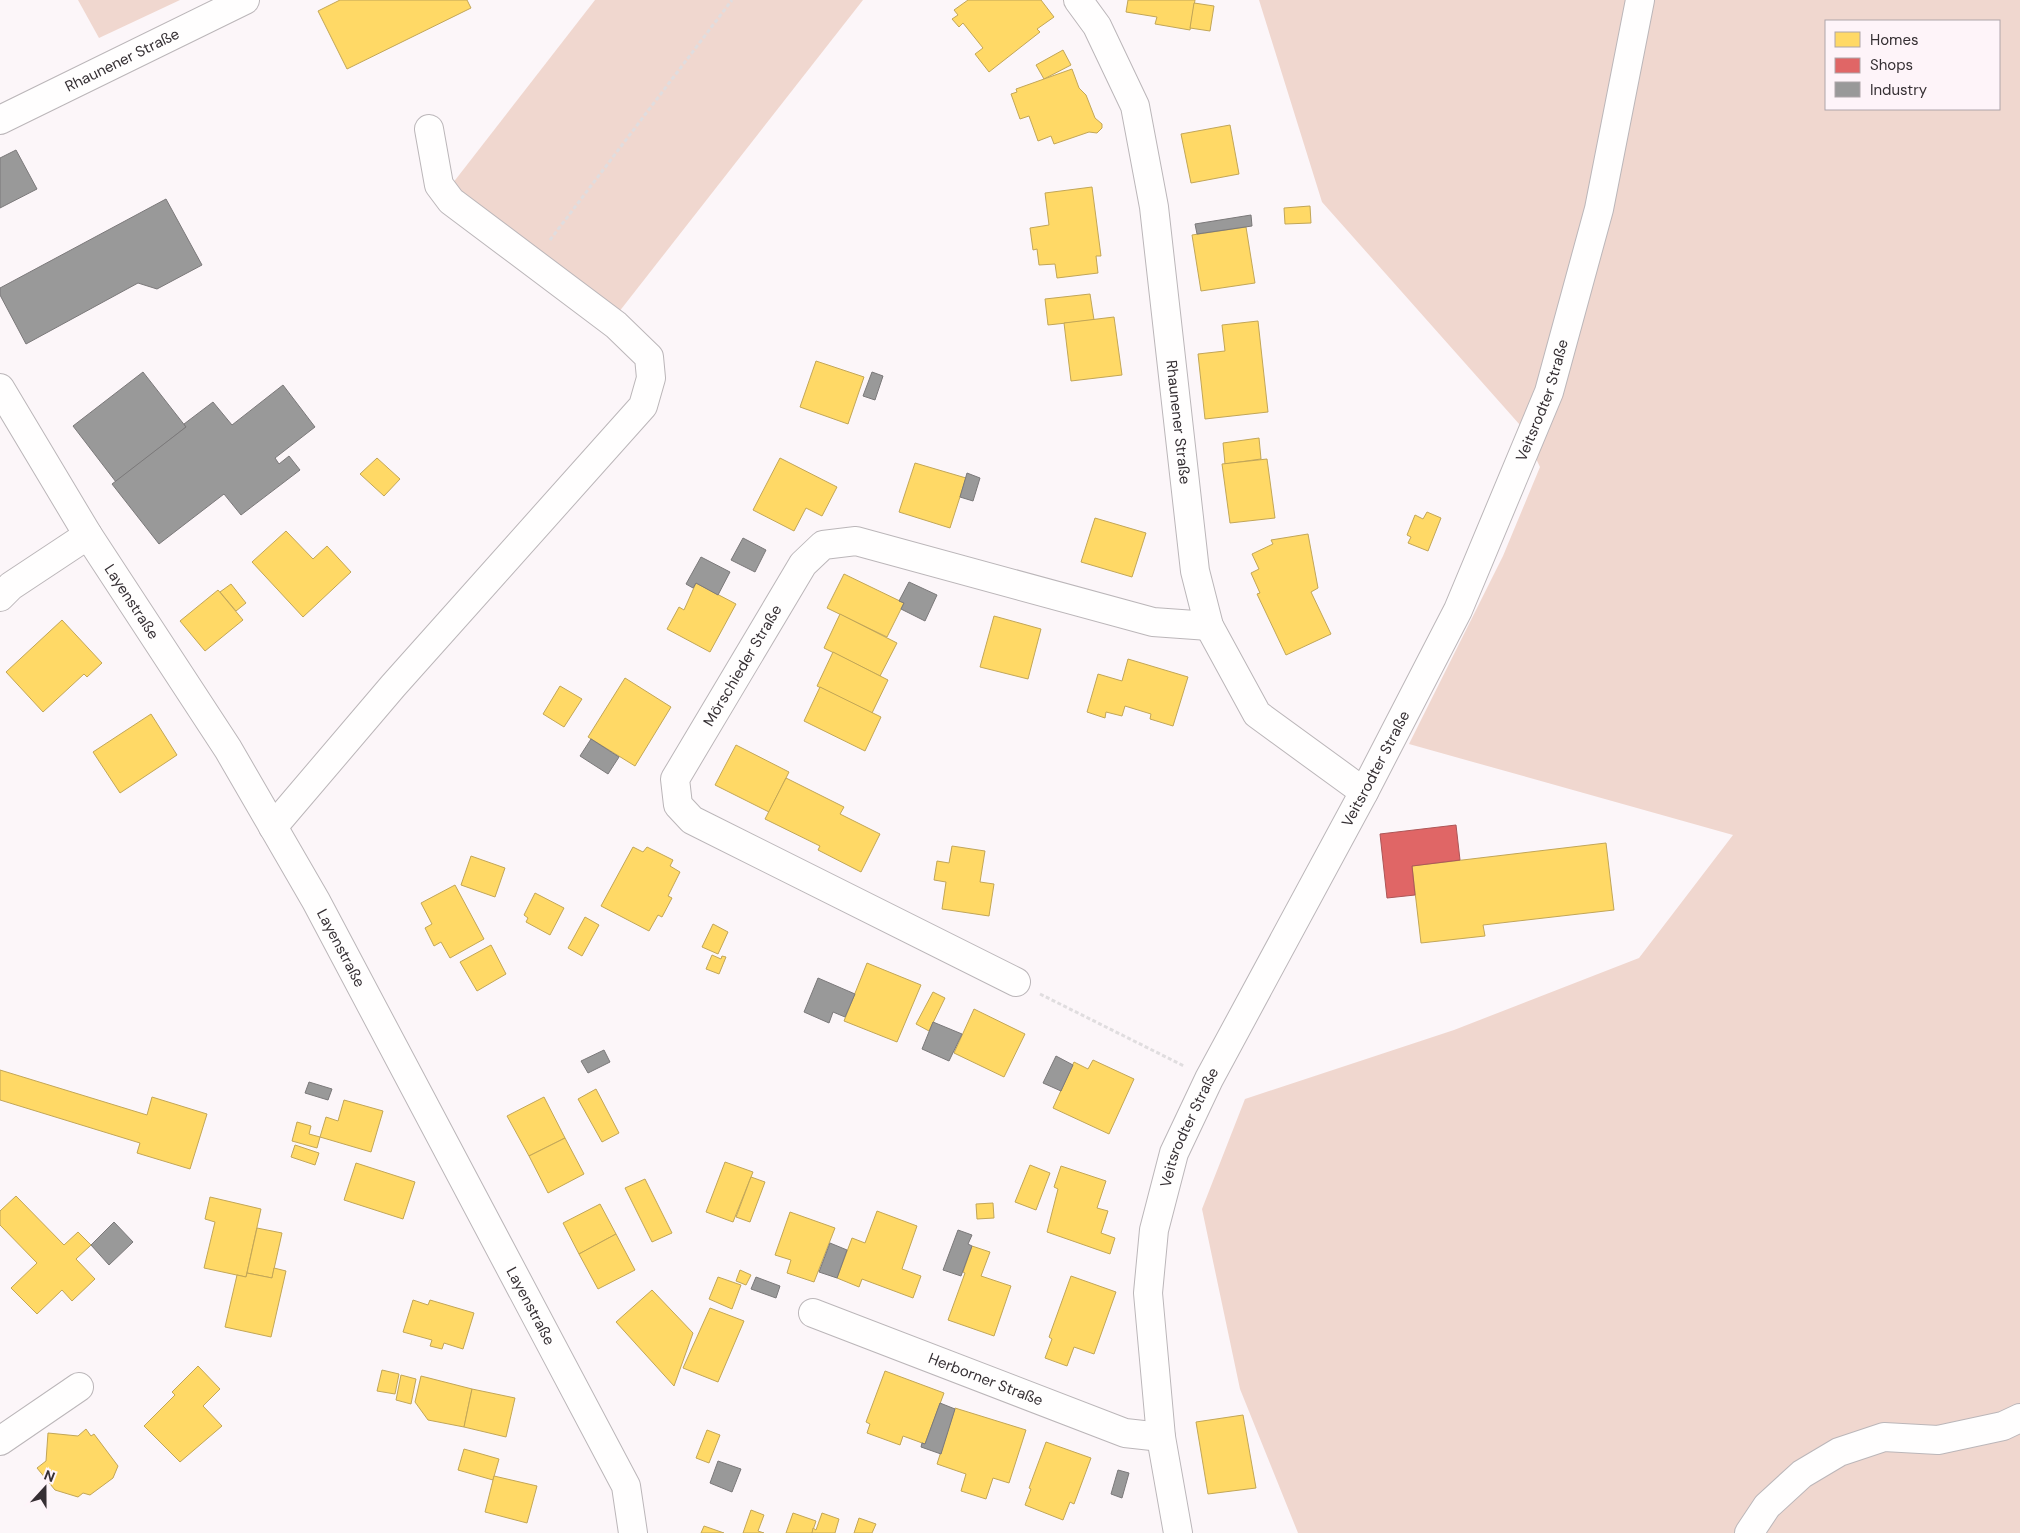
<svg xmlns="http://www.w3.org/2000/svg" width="2020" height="1533" font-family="'DM Sans',sans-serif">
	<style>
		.green { fill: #f0d7cf; fill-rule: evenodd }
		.homes { fill: #ffd966; stroke: #c2a657 }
		.shops { fill: #e06666; stroke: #ad5657 }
		.industry { fill: #999; stroke: #7b797a }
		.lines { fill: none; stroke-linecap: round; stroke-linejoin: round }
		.minor-casing { stroke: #bbb6b9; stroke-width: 30 }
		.path { stroke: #e0dddf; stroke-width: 3; stroke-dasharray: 4 2.5; stroke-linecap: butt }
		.minor { stroke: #fffefe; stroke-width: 28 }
		.labels { text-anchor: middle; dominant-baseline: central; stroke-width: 5; stroke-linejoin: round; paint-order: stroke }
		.street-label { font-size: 15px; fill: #352f33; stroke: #fef4f9 }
	</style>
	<rect width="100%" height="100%" fill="#fcf6f9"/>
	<g class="green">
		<path d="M78,0H180L99,38Z"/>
		<path d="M595,0H863L615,317L449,188Z"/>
		<path d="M1259,0H2020V1533H1298L1240,1389L1202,1209L1245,1099L1454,1030L1639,958L1733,835L1409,744L1503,556L1540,467L1520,425L1322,202ZM1826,21H1999V109H1826Z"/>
	</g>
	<g class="homes">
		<path d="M340,0H467L471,8L347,69L318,11Z"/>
		<path d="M968,0H1041L1054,17L1037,29L1040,32L989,72L975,54L983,48L963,23L959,27L952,19L958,15L954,10Z"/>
		<path d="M1128,0H1195L1190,30L1155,24L1157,17L1126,12Z"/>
		<path d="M1194,3L1214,6L1210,31L1190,28Z"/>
		<path d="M1063,50L1071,65L1044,79L1036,65Z"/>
		<path d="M1072,69L1079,88L1086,95L1095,118L1102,124V128L1097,133L1089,132L1054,144L1051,136L1038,141L1029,116L1020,119L1011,94L1017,92L1016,89Z"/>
		<path d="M1230,125L1239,174L1191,183L1181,134Z"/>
		<path d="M1092,187L1101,256H1096L1098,273L1057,278L1055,264L1039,265L1037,249L1033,250L1030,228L1049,225L1045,193Z"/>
		<path d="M1310,206L1311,223L1285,224L1284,208Z"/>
		<path d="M1246,227L1255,283L1201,291L1192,235Z"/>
		<path d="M1090,294L1094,320L1048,325L1045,299Z"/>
		<path d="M1114,317L1122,375L1071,381L1064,323Z"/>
		<path d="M1258,321L1268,412L1205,419L1198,354L1225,351L1222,325Z"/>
		<path d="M816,361L864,377L848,424L800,407Z"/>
		<path d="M1259,438L1261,459L1225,464L1223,443Z"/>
		<path d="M377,458L400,479L384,496L360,474Z"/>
		<path d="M780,458L837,487L822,516L806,508L794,531L753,510Z"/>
		<path d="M1267,459L1275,518L1230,523L1222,464Z"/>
		<path d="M915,463L966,478L950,528L899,512Z"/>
		<path d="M1427,512L1441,518L1428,551L1408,543L1411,537L1407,535L1415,515L1423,519Z"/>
		<path d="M1095,518L1146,533L1132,577L1081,562Z"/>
		<path d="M286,531L313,559L327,546L351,572L303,617L252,562Z"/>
		<path d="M1308,534L1318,588L1311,592L1331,634L1286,655L1257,594L1260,593L1251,573L1259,569L1252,554L1273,544L1271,540Z"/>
		<path d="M844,574L904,603L887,637L827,608Z"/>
		<path d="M696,583L736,604L710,652L667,629L679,607L684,610Z"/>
		<path d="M231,584L246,603L236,611L220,592Z"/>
		<path d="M218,590L243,620L205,651L180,621Z"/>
		<path d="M840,614L897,643L880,676L824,648Z"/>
		<path d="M994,616L1041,629L1028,679L980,667Z"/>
		<path d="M62,620L102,663L87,677L84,674L43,712L6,672Z"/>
		<path d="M833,652L888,680L872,713L817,686Z"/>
		<path d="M1128,659L1188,677L1173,726L1150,719L1151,714L1125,706L1122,716L1106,712L1105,718L1087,712L1098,674L1122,681Z"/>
		<path d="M625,678L671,707L635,766L588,737Z"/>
		<path d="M560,686L582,699L564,727L543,714Z"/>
		<path d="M820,687L881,717L865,751L804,721Z"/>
		<path d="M151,714L177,755L120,793L93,752Z"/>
		<path d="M736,745L789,772L769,812L715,785Z"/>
		<path d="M786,778L844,807L840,814L880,834L861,872L818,850L820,846L765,819Z"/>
		<path d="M1606,843L1614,910L1483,925L1485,936L1421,943L1412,866Z"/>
		<path d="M952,846L985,851L980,882L994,884L989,916L942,909L946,882L934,880L937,861L949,863Z"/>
		<path d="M633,847L643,852L647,847L673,860L670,866L680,872L668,896L672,898L662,917L658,915L649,931L601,906Z"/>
		<path d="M471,856L505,868L495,897L461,885Z"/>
		<path d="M455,885L484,939L450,958L441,942L434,946L425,928L432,924L421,903Z"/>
		<path d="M535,893L564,908L550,935L526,922L528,918L524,915Z"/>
		<path d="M585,917L599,925L582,956L568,948Z"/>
		<path d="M713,924L728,932L718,954L702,947Z"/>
		<path d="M491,945L506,974L477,991L460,962Z"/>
		<path d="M712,955L721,959L722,956L726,957L719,974L706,969Z"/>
		<path d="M867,963L921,985L897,1042L844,1021Z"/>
		<path d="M933,992L945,998L929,1031L916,1024Z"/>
		<path d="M974,1009L1025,1034L1004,1077L954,1053Z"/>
		<path d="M1093,1060L1134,1079L1109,1134L1053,1108L1074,1062L1088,1069Z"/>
		<path d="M0,1070L147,1115L152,1097L207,1114L190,1169L137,1153L140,1143L0,1100Z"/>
		<path d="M596,1089L619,1133L602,1142L578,1099Z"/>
		<path d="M544,1097L565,1138L529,1156L507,1116Z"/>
		<path d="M344,1100L383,1111L371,1152L320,1137L326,1117L338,1121Z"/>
		<path d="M297,1122L311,1126L309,1134L320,1137L317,1148L292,1141Z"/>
		<path d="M565,1138L584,1174L548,1193L529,1156Z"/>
		<path d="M295,1145L319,1153L315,1165L291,1157Z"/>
		<path d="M725,1162L753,1172L733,1222L706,1212Z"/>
		<path d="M356,1163L415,1182L403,1219L344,1200Z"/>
		<path d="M1030,1165L1050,1173L1036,1210L1015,1202Z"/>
		<path d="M1061,1166L1106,1181L1097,1208L1108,1211L1101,1233L1115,1238L1110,1254L1047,1232L1058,1189L1054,1187Z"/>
		<path d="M751,1177L765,1182L750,1222L736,1217Z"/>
		<path d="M645,1179L672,1233L652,1242L625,1188Z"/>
		<path d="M16,1196L64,1245L78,1232L91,1245L76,1259L95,1279L72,1301L62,1290L37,1314L11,1288L37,1263L0,1225V1211Z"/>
		<path d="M210,1197L261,1209L246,1277L204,1268L215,1222L205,1219Z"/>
		<path d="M993,1203L994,1218L977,1219L976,1204Z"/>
		<path d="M600,1204L616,1234L579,1254L563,1223Z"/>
		<path d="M877,1211L917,1226L902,1269L921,1276L913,1298L862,1279L859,1287L837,1278L852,1238L865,1243Z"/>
		<path d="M790,1212L835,1228L814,1282L787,1273L791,1260L775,1255Z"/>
		<path d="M257,1228L282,1233L272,1278L247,1273Z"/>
		<path d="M616,1234L635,1270L598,1289L579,1254Z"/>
		<path d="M972,1246L990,1252L981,1276L1011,1286L994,1336L948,1320L965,1273L963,1272Z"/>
		<path d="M274,1268L286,1271L271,1337L225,1327L237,1275L246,1277L247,1273L272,1278Z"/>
		<path d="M740,1270L751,1275L746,1285L736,1281Z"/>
		<path d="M1071,1276L1116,1292L1094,1354L1074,1347L1067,1366L1045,1358L1052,1339L1049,1337Z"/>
		<path d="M718,1277L741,1285L732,1309L709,1299Z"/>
		<path d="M652,1290L693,1333L674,1386L616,1322Z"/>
		<path d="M413,1300L428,1305L430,1300L474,1313L463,1349L444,1343L442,1349L430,1346L432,1340L403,1332Z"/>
		<path d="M710,1308L744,1321L718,1382L683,1368Z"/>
		<path d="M198,1366L220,1389L203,1406L222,1426L180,1462L144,1426L175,1395L172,1392Z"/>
		<path d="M382,1370L399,1374L395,1394L377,1391Z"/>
		<path d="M885,1371L944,1393L925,1444L903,1436L900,1445L867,1433L870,1424L866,1422Z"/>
		<path d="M401,1375L416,1379L411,1404L396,1400Z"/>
		<path d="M421,1376L472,1389L464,1427L428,1420L415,1402Z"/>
		<path d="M472,1389L515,1398L506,1437L464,1427Z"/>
		<path d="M955,1408L1026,1430L1009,1483L993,1478L986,1499L961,1491L966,1474L937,1464Z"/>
		<path d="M1243,1415L1256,1488L1208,1494L1196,1422Z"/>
		<path d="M86,1429L91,1436L94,1434L118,1466L113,1478L90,1495L83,1493L78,1497L55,1490L37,1468L46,1461L48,1433L78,1436Z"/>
		<path d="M707,1430L720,1435L709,1463L696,1458Z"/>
		<path d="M1046,1442L1091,1458L1074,1504L1070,1502L1063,1520L1025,1505L1031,1489L1029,1488Z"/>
		<path d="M464,1449L499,1459L493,1480L458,1470Z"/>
		<path d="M494,1476L537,1486L527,1523L485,1512Z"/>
		<path d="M751,1510L764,1515L758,1531L764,1533H743Z"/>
		<path d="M793,1513L816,1521L812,1533H786Z"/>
		<path d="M822,1513L839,1519L835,1533H812L813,1528L816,1530Z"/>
		<path d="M859,1518L876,1524L872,1533H854Z"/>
		<path d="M704,1526L724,1533H701Z"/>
	</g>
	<path class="shops" d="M1456,825L1460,860L1412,866L1415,895L1387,898L1380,834Z"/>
	<g class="industry">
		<path d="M16,150L37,189L0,208V158Z"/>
		<path d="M166,199L202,265L157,289L138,283L26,344L0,295V288Z"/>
		<path d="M1251,215L1252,226L1197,234L1195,224Z"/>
		<path d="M143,372L186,427L116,482L73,426Z"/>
		<path d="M872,372L883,376L875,400L863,396Z"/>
		<path d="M283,385L315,427L275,458L279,464L289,456L300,470L241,515L224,494L159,544L112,484L186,427L184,424L213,402L232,425Z"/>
		<path d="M967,473L980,478L973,501L960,497Z"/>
		<path d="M743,538L766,550L755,572L731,560Z"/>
		<path d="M701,557L730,572L718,595L696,583L693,588L686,584Z"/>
		<path d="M909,582L937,595L925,621L901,609L904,603L899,601Z"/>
		<path d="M591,739L619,757L608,774L580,756Z"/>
		<path d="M818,978L855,994L845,1017L833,1012L829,1023L804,1012Z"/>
		<path d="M933,1022L962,1034L949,1061L922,1049Z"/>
		<path d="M604,1050L610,1062L588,1073L581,1061Z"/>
		<path d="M1056,1056L1073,1065L1061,1091L1043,1083Z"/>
		<path d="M309,1082L332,1089L328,1100L305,1093Z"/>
		<path d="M114,1222L133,1242L109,1265L91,1245Z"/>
		<path d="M958,1230L972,1235L968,1244L972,1246L961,1276L943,1270Z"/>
		<path d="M830,1243L847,1250L837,1278L819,1272Z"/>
		<path d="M756,1277L780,1286L776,1298L751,1289Z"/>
		<path d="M940,1403L955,1409L941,1454L921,1447L922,1443L925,1444Z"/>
		<path d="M718,1461L741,1469L732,1492L710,1483Z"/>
		<path d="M1118,1470L1129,1473L1122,1498L1111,1494Z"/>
	</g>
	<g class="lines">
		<defs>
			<g id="minor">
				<path id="s1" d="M1078,0L1097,26L1135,106L1154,207L1195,571L1209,626L1257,714L1364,792"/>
				<path id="s2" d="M0,120L245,0"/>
				<path id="s3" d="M0,388L88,535L228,749L316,901L626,1486L633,1533"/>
				<path d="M0,597L11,586L88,535"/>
				<path d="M273,827L393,686L643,406L651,378L649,357L616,325L451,201L439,185L429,129"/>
				<path id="s4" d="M1016,982L692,820L678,805L675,779L803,564L823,545L856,541L1153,622L1209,626"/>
				<path id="s5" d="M813,1313L1125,1433L1161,1437"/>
				<path d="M0,1441L79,1387"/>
				<path id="s6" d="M1178,1533L1161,1437L1148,1293L1154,1230L1174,1153L1209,1079L1364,792L1458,610L1549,392L1599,209L1640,0"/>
				<path d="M1749,1533L1767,1506L1802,1474L1839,1452L1884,1437L1938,1440L2003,1426L2020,1418"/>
			</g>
		</defs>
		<use href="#minor" class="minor-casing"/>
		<g class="path">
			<path d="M550,240L732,0"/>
			<path d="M1040,994L1184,1066"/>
		</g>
		<use href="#minor" class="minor"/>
	</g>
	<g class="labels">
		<g class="street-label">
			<text stroke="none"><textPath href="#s2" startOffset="136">Rhaunener Straße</textPath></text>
			<text stroke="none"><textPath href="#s6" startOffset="1224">Veitsrodter Straße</textPath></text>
			<text stroke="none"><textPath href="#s1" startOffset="440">Rhaunener Straße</textPath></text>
			<text stroke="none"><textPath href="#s3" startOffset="251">Layenstraße</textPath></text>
			<text stroke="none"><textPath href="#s4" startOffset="541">Mörschieder Straße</textPath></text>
			<text stroke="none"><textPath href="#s6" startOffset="819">Veitsrodter Straße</textPath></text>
			<text stroke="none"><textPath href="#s3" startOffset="656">Layenstraße</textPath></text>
			<text stroke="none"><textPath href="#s6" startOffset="414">Veitsrodter Straße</textPath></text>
			<text stroke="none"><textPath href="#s3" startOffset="1061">Layenstraße</textPath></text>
			<text stroke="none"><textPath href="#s5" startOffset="185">Herborner Straße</textPath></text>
		</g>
	</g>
	<rect x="1825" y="20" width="175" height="90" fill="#fef4f9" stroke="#aea5aa"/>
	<rect x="1835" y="32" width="25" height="15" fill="#ffd966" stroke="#aea5aa"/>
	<text x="1870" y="45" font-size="15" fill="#352f33">Homes</text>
	<rect x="1835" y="58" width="25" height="15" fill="#e06666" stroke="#aea5aa"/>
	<text x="1870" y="70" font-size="15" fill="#352f33">Shops</text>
	<rect x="1835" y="82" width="25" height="15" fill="#999999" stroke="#aea5aa"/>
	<text x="1870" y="95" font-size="15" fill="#352f33">Industry</text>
	<g transform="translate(45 1488) rotate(21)" stroke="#fef4f9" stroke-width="4" paint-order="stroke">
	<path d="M0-4L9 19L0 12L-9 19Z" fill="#352f33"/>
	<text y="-8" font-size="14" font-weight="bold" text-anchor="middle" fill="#352f33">N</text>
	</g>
</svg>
